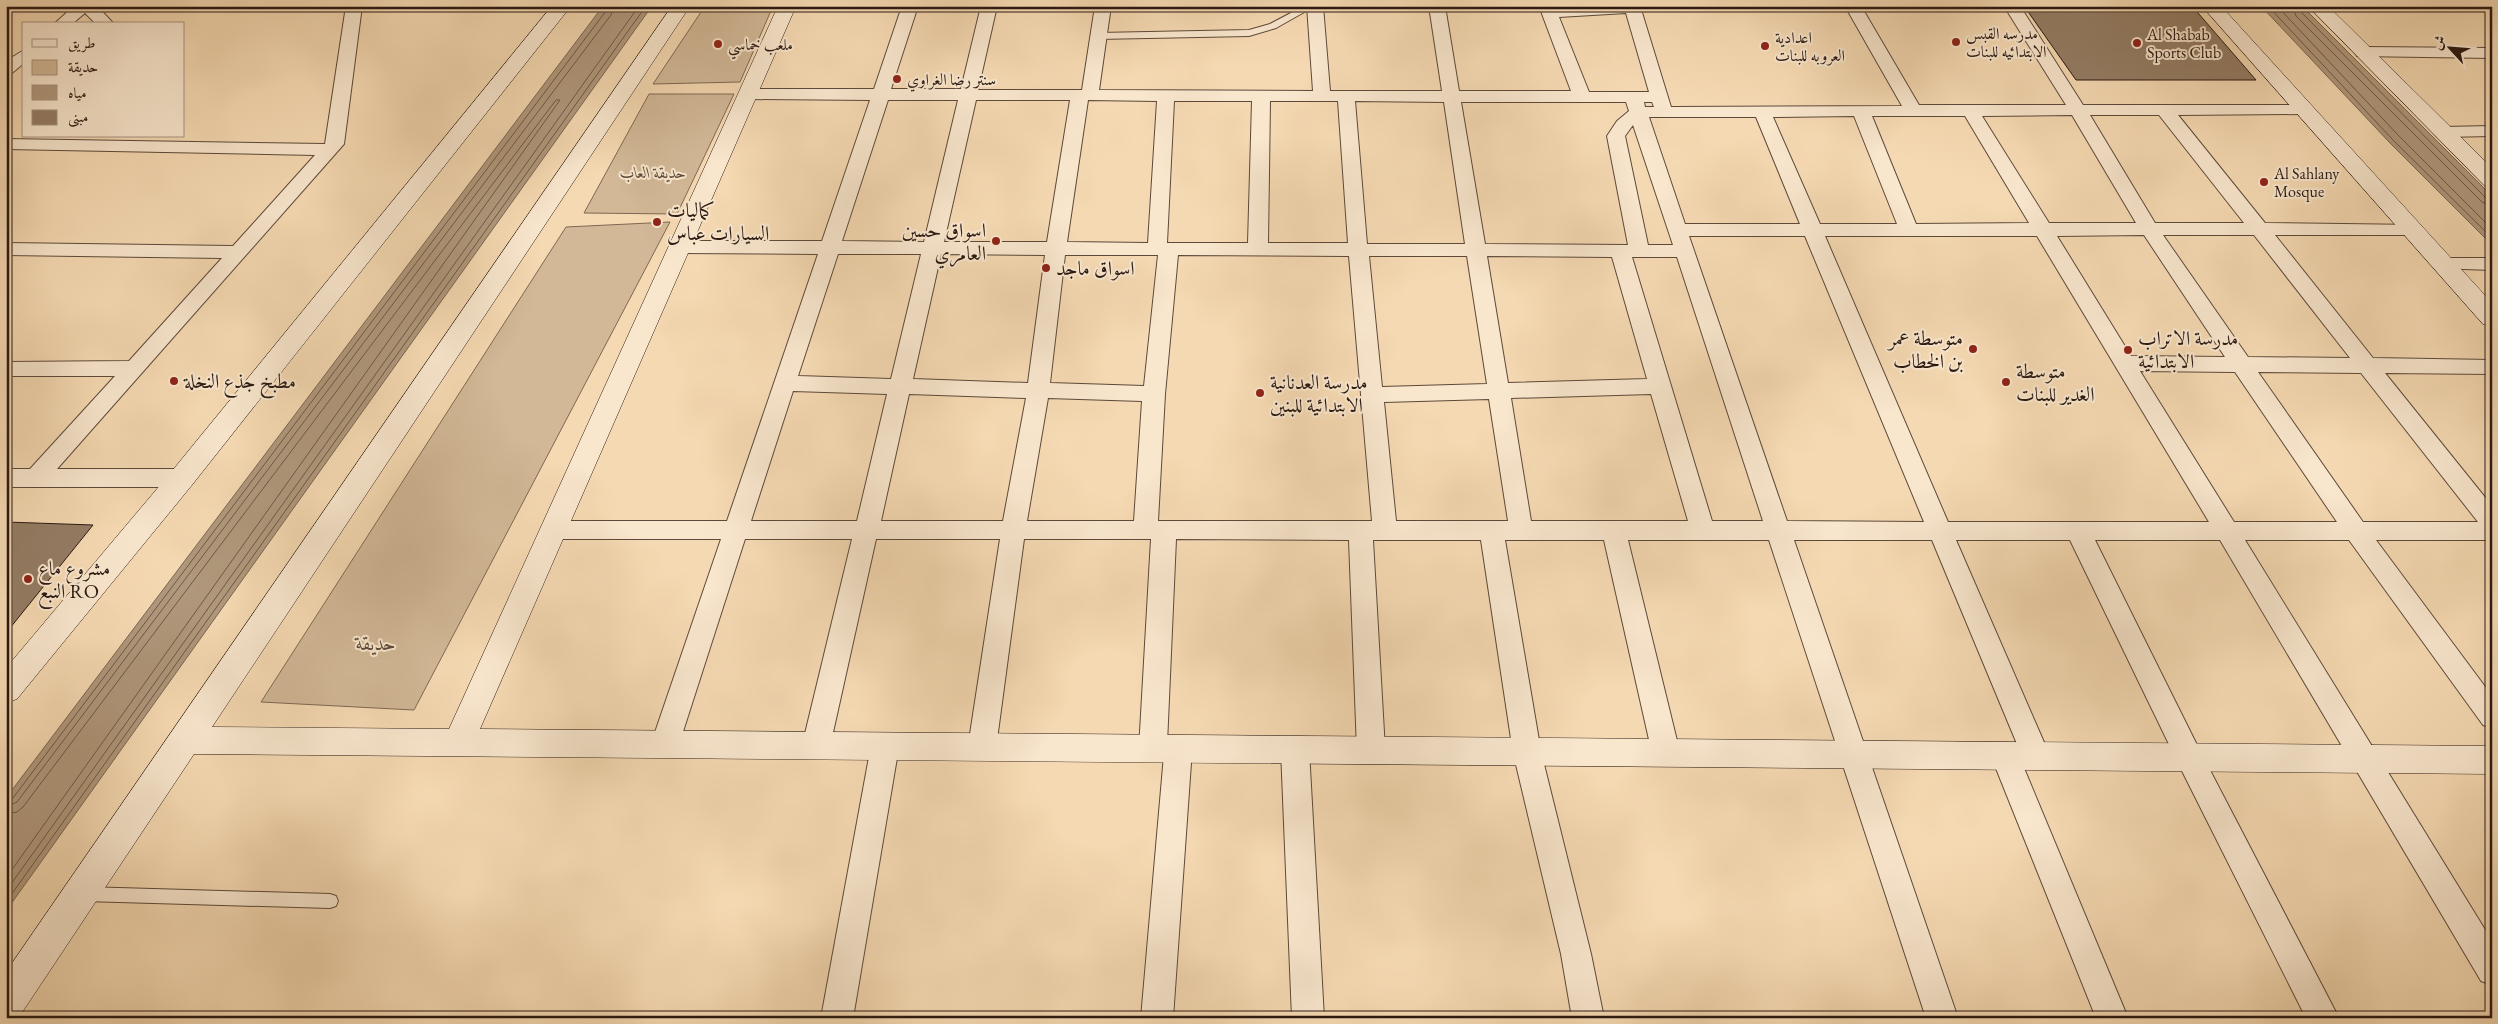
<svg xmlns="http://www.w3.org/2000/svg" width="2498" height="1024" font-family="'EB Garamond',Amiri,serif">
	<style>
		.green { fill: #d2b897; stroke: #7e6854 }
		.water { fill: #b0987c; stroke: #7a6552 }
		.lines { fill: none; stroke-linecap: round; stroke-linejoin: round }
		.shore { stroke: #6d5847; stroke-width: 1 }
		.building { fill: #947d65; stroke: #2a1912 }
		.lane-casing { stroke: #5d493a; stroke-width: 2 }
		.street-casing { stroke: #5d493a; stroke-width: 2 }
		.secondary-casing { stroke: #2a1912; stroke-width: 1 }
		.lane { fill: #f8e6cd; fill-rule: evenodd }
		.street { fill: #f8e6cd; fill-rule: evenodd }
		.secondary { fill: #f8e6cd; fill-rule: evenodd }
		.poi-dot { fill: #8f2418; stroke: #f8e6cd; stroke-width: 2 }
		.labels { text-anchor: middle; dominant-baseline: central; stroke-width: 4; stroke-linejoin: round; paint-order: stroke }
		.far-poi-label { font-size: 16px; fill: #2a1912; stroke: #f8e6cd; text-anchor: start }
		.far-park-label { font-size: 16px; font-style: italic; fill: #5c493a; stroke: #f8e6cd }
		.poi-label { font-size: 20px; fill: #2a1912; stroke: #f8e6cd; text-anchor: start }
		.park-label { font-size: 20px; font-style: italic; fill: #5c493a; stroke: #f8e6cd }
	</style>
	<rect width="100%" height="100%" fill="#f5d9b2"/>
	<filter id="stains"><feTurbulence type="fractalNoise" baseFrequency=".004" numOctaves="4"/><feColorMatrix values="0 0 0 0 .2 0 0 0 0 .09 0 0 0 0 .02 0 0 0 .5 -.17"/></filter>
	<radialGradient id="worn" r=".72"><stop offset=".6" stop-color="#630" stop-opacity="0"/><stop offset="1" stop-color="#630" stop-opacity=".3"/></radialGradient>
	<g class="green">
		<path d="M705,6H773L740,82L653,84Z"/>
		<path d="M649,94H734L677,214L584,213Z"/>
		<path d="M670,222L414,710L261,702L566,227Z"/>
	</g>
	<g class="water">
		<path d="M603,6H652L6,911V798Z"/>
		<path d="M2261,6H2302L2492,196V245L2390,143Z"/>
	</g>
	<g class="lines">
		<g class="shore">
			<path d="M2268,6L2393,140L2492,238"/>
			<path d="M2277,6L2398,135L2492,229"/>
			<path d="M2293,6L2296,16L2482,202L2492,206"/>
			<path d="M2299,6L2301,12L2486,198L2492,200"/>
			<path d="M6,801L13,798L606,11L607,6"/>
			<path d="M6,807L17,802L611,15L613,6"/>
			<path d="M6,814L17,812L23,807L556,100H560L6,878"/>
			<path d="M6,891L639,6"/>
			<path d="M6,902L646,6"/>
		</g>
	</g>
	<g class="building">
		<path d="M2024,6H2192L2256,80H2076Z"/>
		<path d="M6,522L93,525L6,633Z"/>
	</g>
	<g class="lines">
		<defs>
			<g id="lane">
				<path d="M1304,6H1315L1276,28L1249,36L1098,39L1094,36L1098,33L1249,30L1270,24Z"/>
				<path d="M84,887L330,894L336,896L338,901L336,906L330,908L84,901L79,899L76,894L79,889Z"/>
			</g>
			<g id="street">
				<path d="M74,6H97L114,24H96L85,13L72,24H54Z"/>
				<path d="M346,6H362L344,144L57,469H182L190,472L194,478L190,484L182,487H6V469H30L115,376H6V362L129,361L222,258L6,255V243L233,246L315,155L6,149V139L325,144Z"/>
				<path d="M902,6H918L891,89H961L981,6H997L978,90H1082L1095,6H1111L1099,90L1313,91L1307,6H1323L1330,91H1442L1429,6H1445L1459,91H1571L1539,6H1640L1671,107L1902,106L1845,6H1861L1919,105H2066L2004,6H2020L2083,105H2309L2312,109L2309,113L2303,114L2178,115L2265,223L2418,225L2421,229L2418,233L2411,235H2275L2373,358L2492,360V374L2385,373L2492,506V540H2376L2492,696V728L2483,725L2349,540H2245L2492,941V985L2481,981L2220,540H2095L2199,749L2339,1018H2306L2179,765L2070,540H1956L2050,756L2046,764L2036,768L2026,764L2022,756L1932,540H1794L1958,1018H1926L1769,540H1628L1680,753L1676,761L1666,765L1656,761L1652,753L1604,540H1505L1541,752L1591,954L1604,1018H1572L1561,954L1513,752L1481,540H1373L1385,750L1381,758L1371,762L1361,758L1357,750L1349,540L1176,539L1167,744L1168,741L1178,737L1188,741L1192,749L1173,1018H1141L1164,755L1153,761L1143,757L1139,749L1151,539H1024L996,747L992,755L982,759L972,755L968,747L1000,539H876L830,746L826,754L816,758L806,754L802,746L852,539H745L679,744L675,752L665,756L655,752L651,744L721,539H554L546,536L542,530L546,524L554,521H727L818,254L680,253L673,251L670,247L673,243L680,241H822L870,100L748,99L742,98L739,94L742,90L748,89H874ZM1626,13L1649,92H1589L1559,17ZM888,100H958L924,242L842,241ZM976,100H1070L1047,242H944ZM1088,100L1157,101L1148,243L1067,242ZM1174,101H1252L1248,243H1167ZM1270,101H1338L1348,243H1268ZM1355,101L1444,102L1465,244H1367ZM1461,102H1626L1629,111L1617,121L1607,136L1628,245L1485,244ZM1644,102H1652L1654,107H1645ZM2072,115L2136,223H2049L1982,116ZM2090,115H2159L2244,223H2155ZM1854,116L1897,224H1820L1773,117ZM1872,116H1965L2029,223L1916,224ZM1649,117H1756L1800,224H1685ZM1633,125L1673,245H1648L1625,136ZM2144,235L2225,357L2131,356L2057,236ZM2163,235H2254L2350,358L2248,357ZM1689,236H1805L1924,522L1787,521ZM1825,236H2037L2209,522H1948ZM838,254H921L891,379L798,376ZM941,254L1045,255L1028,383L913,379ZM1065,255H1158L1144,386L1050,383ZM1178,255L1349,256L1372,521H1158L1165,394ZM1369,256H1467L1487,384L1382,387ZM1487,256L1612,257L1647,379L1508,383ZM1632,257H1677L1763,521H1712ZM2140,371L2235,372L2337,522H2234ZM2258,372L2361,373L2478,522H2363ZM793,391L887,394L857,521H751ZM909,394L1026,398L1003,521H881ZM1651,394L1688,521H1531L1511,398ZM1048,398L1142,401L1134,521H1027ZM1489,399L1508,521H1396L1384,402Z"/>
				<path d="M2363,47L2492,48V58L2357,56L2355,52L2357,48Z"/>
				<path d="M24,50V63L12,73L6,74V61Z"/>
				<path d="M2492,126V136L2443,137L2437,136L2434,132L2437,128L2443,127Z"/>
				<path d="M2443,258H2492V270L2436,268L2433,264L2436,260Z"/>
				<path d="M885,734L895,738L899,746L853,1018H821L871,746L875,738Z"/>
				<path d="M1295,738L1305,742L1309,750L1324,1018H1292L1281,750L1285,742Z"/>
				<path d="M2005,744L2015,748L2019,756L2128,1018H2096L1991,756L1995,748Z"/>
			</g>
			<g id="secondary">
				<path d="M552,6H571L192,485L17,699L6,703V668L172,471Z"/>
				<path d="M672,6H690L212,727L449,729L778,6H796L480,729L2492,746V774L194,754L19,1017L6,1018V972Z"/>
				<path d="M2202,6H2221L2492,303V326L2483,324Z"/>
				<path d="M2308,6H2328L2492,168V186L2484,185Z"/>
			</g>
		</defs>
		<use href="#lane" class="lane-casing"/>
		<use href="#street" class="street-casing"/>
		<use href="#secondary" class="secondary-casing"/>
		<use href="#lane" class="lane"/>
		<use href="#street" class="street"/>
		<use href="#secondary" class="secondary"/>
	</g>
	<g class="poi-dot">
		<circle cx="1956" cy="42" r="5"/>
		<circle cx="2137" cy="43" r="5"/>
		<circle cx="718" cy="44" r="5"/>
		<circle cx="1765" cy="46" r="5"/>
		<circle cx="897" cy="79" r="5"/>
		<circle cx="2264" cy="182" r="5"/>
		<circle cx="657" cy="222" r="5"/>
		<circle cx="996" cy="241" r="5"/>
		<circle cx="1046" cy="268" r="5"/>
		<circle cx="1973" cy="349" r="5"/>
		<circle cx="2128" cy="350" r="5"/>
		<circle cx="174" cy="381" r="5"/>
		<circle cx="2006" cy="382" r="5"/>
		<circle cx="1260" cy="393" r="5"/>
		<circle cx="28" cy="579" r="5"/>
	</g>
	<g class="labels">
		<g class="far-poi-label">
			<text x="1966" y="33">مدرسه القبس<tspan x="1966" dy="18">الابتدائيه للبنات</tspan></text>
			<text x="2147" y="34">Al Shabab<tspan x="2147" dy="18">Sports Club</tspan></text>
			<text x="1775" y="37">اعدادية<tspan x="1775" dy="18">العروبه للبنات</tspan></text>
			<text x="728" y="44">ملعب خماسي</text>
			<text x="907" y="79">سنتر رضا الغراوي</text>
			<text x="2274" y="173">Al Sahlany<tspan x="2274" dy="18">Mosque</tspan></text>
		</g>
		<g class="far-park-label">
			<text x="653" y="172">حديقة العاب</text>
		</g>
		<g class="poi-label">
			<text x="667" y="210">كماليات<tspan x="667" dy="23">السيارات عباس</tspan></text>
			<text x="986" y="230" text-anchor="end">اسواق حسين<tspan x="986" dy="23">العامري</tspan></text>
			<text x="1056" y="268">اسواق ماجد</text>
			<text x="1963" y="338" text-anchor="end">متوسطة عمر<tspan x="1963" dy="23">بن الخطاب</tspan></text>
			<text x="2138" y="338">مدرسة الاتراب<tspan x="2138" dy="23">الابتدائية</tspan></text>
			<text x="2016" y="371">متوسطة<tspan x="2016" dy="23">الغدير للبنات</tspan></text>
			<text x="184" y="381">مطبخ جذع النخلة</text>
			<text x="1270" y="382">مدرسة العدنانية<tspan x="1270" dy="23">الابتدائية للبنين</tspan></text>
			<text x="38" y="568">مشروع ماع<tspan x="38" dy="23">النبع RO</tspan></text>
		</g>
		<g class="park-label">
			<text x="376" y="643">حديقة</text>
		</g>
	</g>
	<rect width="2498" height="1024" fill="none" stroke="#f5d9b2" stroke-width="25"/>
	<rect x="8" y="8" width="2483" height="1009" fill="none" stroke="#2a1912" stroke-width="2.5"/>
	<rect x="12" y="12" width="2473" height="999" fill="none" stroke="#2a1912"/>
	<rect x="22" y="22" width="162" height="115" fill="#f8e6cd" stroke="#a69482"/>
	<rect x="32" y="39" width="25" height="8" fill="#f8e6cd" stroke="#a69482"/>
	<text x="68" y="48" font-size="15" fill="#2a1912">طريق</text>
	<rect x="32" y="60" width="25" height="15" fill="#d2b897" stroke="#a69482"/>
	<text x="68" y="72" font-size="15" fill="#2a1912">حديقة</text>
	<rect x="32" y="85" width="25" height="15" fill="#b0987c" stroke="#a69482"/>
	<text x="68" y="98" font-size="15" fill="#2a1912">مياه</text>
	<rect x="32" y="110" width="25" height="15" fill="#947d65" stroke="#a69482"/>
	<text x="68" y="122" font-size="15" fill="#2a1912">مبنى</text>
	<g transform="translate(2450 48) rotate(296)" stroke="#f8e6cd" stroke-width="4" paint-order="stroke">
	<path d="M0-4L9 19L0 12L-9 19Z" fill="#2a1912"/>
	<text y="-8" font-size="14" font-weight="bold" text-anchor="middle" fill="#2a1912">ش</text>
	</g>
	<rect width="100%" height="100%" filter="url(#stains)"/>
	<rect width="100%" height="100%" fill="url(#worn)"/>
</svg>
